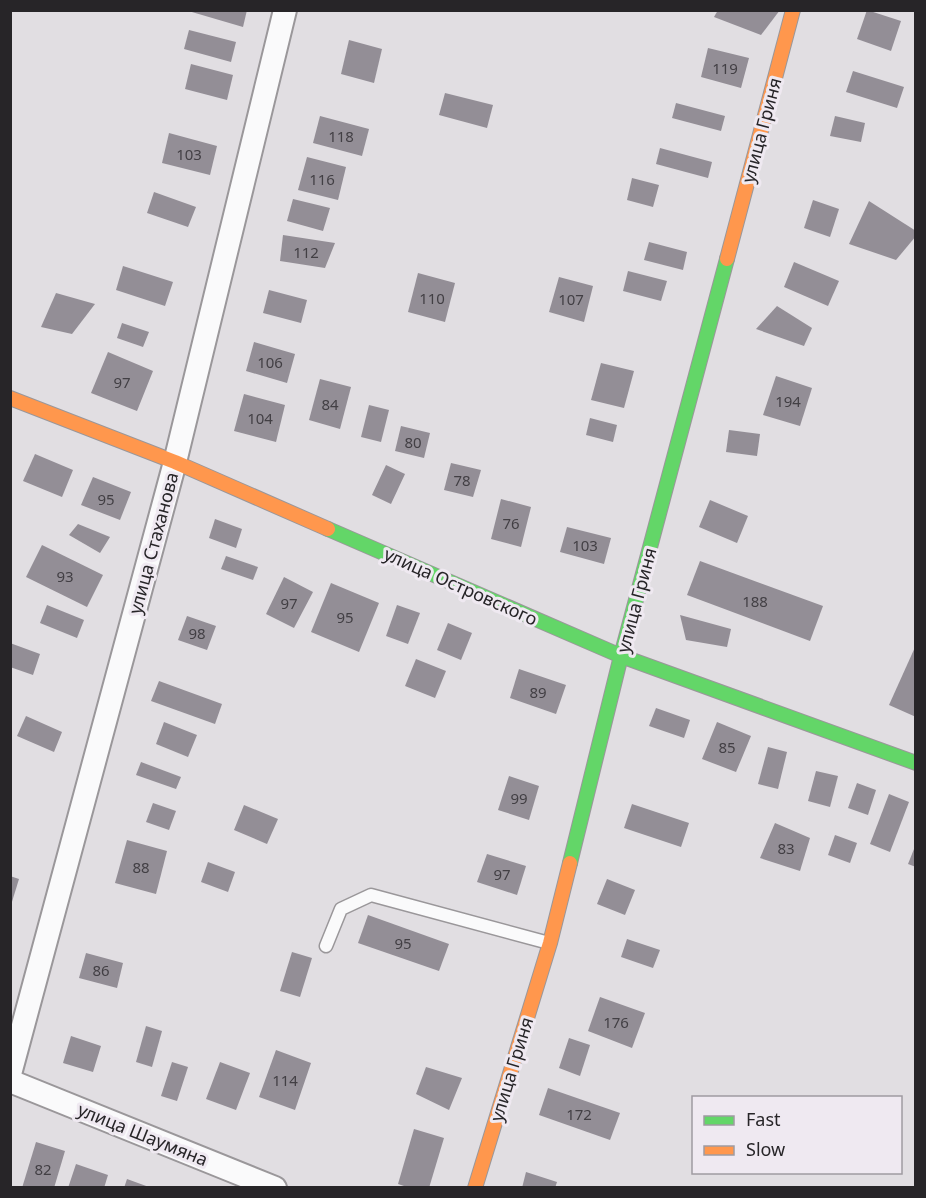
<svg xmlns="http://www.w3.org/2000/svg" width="926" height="1198" font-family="'Noto Sans',sans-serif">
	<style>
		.building { fill: #938e96 }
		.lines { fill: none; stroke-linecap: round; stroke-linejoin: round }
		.lane-casing { stroke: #9a979a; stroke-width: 15 }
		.street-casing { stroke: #9a979a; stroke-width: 26 }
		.fast-casing { stroke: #9a979a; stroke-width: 16 }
		.slow-casing { stroke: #9a979a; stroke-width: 16 }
		.lane { stroke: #fafafb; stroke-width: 12 }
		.street { stroke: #fafafb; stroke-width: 22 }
		.fast { stroke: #63d668; stroke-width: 14 }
		.slow { stroke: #ff974d; stroke-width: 14 }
		.labels { text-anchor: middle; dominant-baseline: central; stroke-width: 6; stroke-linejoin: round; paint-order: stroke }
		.number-label { font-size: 15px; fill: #423f44 }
		.street-label { font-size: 18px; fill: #272528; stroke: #efe9f1 }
	</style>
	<rect width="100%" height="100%" fill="#e1dee2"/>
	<g class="building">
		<path d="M185,10H247L243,27Z"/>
		<path d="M718,10H780L761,35L714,17Z"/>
		<path d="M867,10L901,21L891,51L857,39Z"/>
		<path d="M189,30L236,42L231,62L184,49Z"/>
		<path d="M349,40L382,49L374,83L341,74Z"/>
		<path d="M708,48L749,58L741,88L701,77Z"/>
		<path d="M191,64L233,75L227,100L185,89Z"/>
		<path d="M853,71L904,87L897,108L846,92Z"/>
		<path d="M445,93L493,105L487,128L439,115Z"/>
		<path d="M676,103L725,116L721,131L672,118Z"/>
		<path d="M320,116L369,129L362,156L313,143Z"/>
		<path d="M835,116L865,123L861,142L830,136Z"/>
		<path d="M169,133L217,146L210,175L162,163Z"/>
		<path d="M660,148L712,162L708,178L656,164Z"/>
		<path d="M307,157L346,167L338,200L298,190Z"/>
		<path d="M632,178L659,185L653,207L627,200Z"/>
		<path d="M154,192L196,207L188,227L147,213Z"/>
		<path d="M293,199L330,208L323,231L287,221Z"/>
		<path d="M813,200L839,209L830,237L804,228Z"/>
		<path d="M869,201L916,231V236L896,260L849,244Z"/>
		<path d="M283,235L335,243L325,268L280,261Z"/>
		<path d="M649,242L687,252L683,270L644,260Z"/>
		<path d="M794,262L839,281L828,306L784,287Z"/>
		<path d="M123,266L173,282L165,306L116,290Z"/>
		<path d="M628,271L667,281L661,301L623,291Z"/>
		<path d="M418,273L455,283L445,322L408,312Z"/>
		<path d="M559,277L593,286L584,322L549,312Z"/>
		<path d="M269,290L307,300L301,323L263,313Z"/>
		<path d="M56,293L95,304L72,334L41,327Z"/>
		<path d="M777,306L812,328L804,346L756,329Z"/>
		<path d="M122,323L149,332L143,347L117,338Z"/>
		<path d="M254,342L295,354L287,383L246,371Z"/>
		<path d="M108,352L153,371L137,411L91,393Z"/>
		<path d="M601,363L634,371L624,408L591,400Z"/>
		<path d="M776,376L812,388L800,426L763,415Z"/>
		<path d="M320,379L351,387L340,429L309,420Z"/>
		<path d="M244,394L285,405L276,442L234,431Z"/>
		<path d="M369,405L389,410L381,442L361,437Z"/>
		<path d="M590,418L617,425L613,442L586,435Z"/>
		<path d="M401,426L430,433L424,458L395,451Z"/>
		<path d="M729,430L760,434L757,456L726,452Z"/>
		<path d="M35,454L73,470L62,497L23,481Z"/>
		<path d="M451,463L481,470L473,497L444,490Z"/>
		<path d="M386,465L405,474L391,504L372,495Z"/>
		<path d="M93,477L131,492L120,520L81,505Z"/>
		<path d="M501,499L531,507L521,547L491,539Z"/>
		<path d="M710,500L748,516L737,543L699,527Z"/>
		<path d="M215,519L242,529L236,548L209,538Z"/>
		<path d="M78,524L110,537L100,553L69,535Z"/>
		<path d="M567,527L611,538L604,564L560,552Z"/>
		<path d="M42,545L103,575L87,607L26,577Z"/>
		<path d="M226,556L258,567L253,580L221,569Z"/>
		<path d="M700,561L823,606L810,641L687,595Z"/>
		<path d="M284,577L313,592L294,628L266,614Z"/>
		<path d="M331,583L379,603L359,652L311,632Z"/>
		<path d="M47,605L84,620L77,638L40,623Z"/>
		<path d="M397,605L420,613L408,644L386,636Z"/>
		<path d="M680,615L731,629L727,647L686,640Z"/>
		<path d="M187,616L216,626L207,650L178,640Z"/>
		<path d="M448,623L472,633L461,660L437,650Z"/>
		<path d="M10,643L40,654L33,675L10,667Z"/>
		<path d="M916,645V717L889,705Z"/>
		<path d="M416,659L446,671L435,698L405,686Z"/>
		<path d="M519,669L566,685L556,714L510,698Z"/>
		<path d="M159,681L222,704L215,724L151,701Z"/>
		<path d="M656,708L690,720L684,738L649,726Z"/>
		<path d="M26,716L62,732L54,752L17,736Z"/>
		<path d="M164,722L197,735L188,757L156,744Z"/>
		<path d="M717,722L751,736L736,772L702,759Z"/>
		<path d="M768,747L787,752L778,789L758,784Z"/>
		<path d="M141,762L181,777L176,789L136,775Z"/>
		<path d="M816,771L838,776L830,807L808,801Z"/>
		<path d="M509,776L539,786L529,820L498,810Z"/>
		<path d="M857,783L876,790L868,815L848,808Z"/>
		<path d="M889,794L909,802L890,852L870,844Z"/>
		<path d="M153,803L176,811L169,830L146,822Z"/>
		<path d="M632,804L689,823L681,847L624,828Z"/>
		<path d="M244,805L278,819L267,844L234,830Z"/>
		<path d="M775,823L810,838L800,871L760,858Z"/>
		<path d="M835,835L857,843L850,863L828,855Z"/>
		<path d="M127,840L167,851L156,894L115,883Z"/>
		<path d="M916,844V867L908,864Z"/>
		<path d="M487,854L526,866L517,895L477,882Z"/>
		<path d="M208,862L235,872L228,892L201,882Z"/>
		<path d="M10,876L19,879L11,905H10Z"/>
		<path d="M607,879L635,890L625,915L597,904Z"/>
		<path d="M368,915L449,944L439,971L358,943Z"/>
		<path d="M627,939L660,950L653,968L621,957Z"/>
		<path d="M292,952L312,958L300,997L280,991Z"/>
		<path d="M86,953L123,963L117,988L79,978Z"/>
		<path d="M600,997L645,1013L632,1048L588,1031Z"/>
		<path d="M146,1026L162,1031L152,1067L136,1062Z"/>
		<path d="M71,1036L101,1046L93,1072L63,1063Z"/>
		<path d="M569,1038L590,1045L580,1076L559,1068Z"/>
		<path d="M276,1050L311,1063L295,1110L259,1097Z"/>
		<path d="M172,1062L188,1067L177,1101L161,1096Z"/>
		<path d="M220,1062L250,1073L236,1110L206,1099Z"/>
		<path d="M426,1067L462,1078L449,1110L416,1094Z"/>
		<path d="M548,1088L620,1113L610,1140L539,1115Z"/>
		<path d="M414,1129L444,1138L429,1188H410L398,1184Z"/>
		<path d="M36,1142L65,1151L54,1188H22Z"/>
		<path d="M76,1164L108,1175L104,1188H68Z"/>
		<path d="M526,1172L557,1182L555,1188H522Z"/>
		<path d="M127,1179L149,1187V1188H124Z"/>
	</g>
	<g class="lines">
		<defs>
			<path id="lane" d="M326,946L341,909L371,895L549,943"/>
			<g id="street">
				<path d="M10,1074L175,462L285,10"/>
				<path d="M10,1081L275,1188"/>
			</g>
			<g id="fast">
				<path d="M328,529L621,656L916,763"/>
				<path d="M570,863L621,656L727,259"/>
			</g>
			<g id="slow">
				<path d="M727,259L793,10"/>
				<path d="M10,398L175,462L328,529"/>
				<path d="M475,1188L550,943L570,863"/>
			</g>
		</defs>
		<use href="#lane" class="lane-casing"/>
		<use href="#street" class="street-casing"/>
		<use href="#fast" class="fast-casing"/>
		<use href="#slow" class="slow-casing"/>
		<use href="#lane" class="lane"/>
		<use href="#street" class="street"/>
		<use href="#fast" class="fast"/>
		<use href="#slow" class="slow"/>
	</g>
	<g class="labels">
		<g class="number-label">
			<text x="725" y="68">119</text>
			<text x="341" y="136">118</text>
			<text x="189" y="154">103</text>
			<text x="322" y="179">116</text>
			<text x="306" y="252">112</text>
			<text x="432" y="298">110</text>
			<text x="571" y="299">107</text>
			<text x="270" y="362">106</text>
			<text x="122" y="382">97</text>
			<text x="788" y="401">194</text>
			<text x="330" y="404">84</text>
			<text x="260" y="418">104</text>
			<text x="413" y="442">80</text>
			<text x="462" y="480">78</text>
			<text x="106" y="499">95</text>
			<text x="511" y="523">76</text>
			<text x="585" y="545">103</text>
			<text x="65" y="576">93</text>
			<text x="755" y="601">188</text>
			<text x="289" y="603">97</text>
			<text x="345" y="617">95</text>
			<text x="197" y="633">98</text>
			<text x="538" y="692">89</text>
			<text x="727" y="747">85</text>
			<text x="519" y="798">99</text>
			<text x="786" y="848">83</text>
			<text x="141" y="867">88</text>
			<text x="502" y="874">97</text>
			<text x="403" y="943">95</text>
			<text x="101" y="970">86</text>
			<text x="616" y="1022">176</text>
			<text x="285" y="1080">114</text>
			<text x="579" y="1114">172</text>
			<text x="43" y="1169">82</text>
		</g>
		<g class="street-label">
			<text transform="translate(761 130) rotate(-75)">улица Гриня</text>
			<text transform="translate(153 543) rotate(-75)">улица Стаханова</text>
			<text transform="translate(461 586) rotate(24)">улица Островского</text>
			<text transform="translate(636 600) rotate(-75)">улица Гриня</text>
			<text transform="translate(511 1069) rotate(-73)">улица Гриня</text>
			<text transform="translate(143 1134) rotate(22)">улица Шаумяна</text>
		</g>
	</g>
	<rect width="926" height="1198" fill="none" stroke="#272528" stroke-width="24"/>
	<rect x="692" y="1096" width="210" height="78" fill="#efe9f1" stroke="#9f9ba1" stroke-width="1.5"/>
	<rect x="704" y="1116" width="30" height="9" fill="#63d668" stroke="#9f9ba1" stroke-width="1.5"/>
	<text x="746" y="1126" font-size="18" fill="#272528">Fast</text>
	<rect x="704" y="1146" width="30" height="9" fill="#ff974d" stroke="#9f9ba1" stroke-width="1.5"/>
	<text x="746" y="1156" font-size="18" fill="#272528">Slow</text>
</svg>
